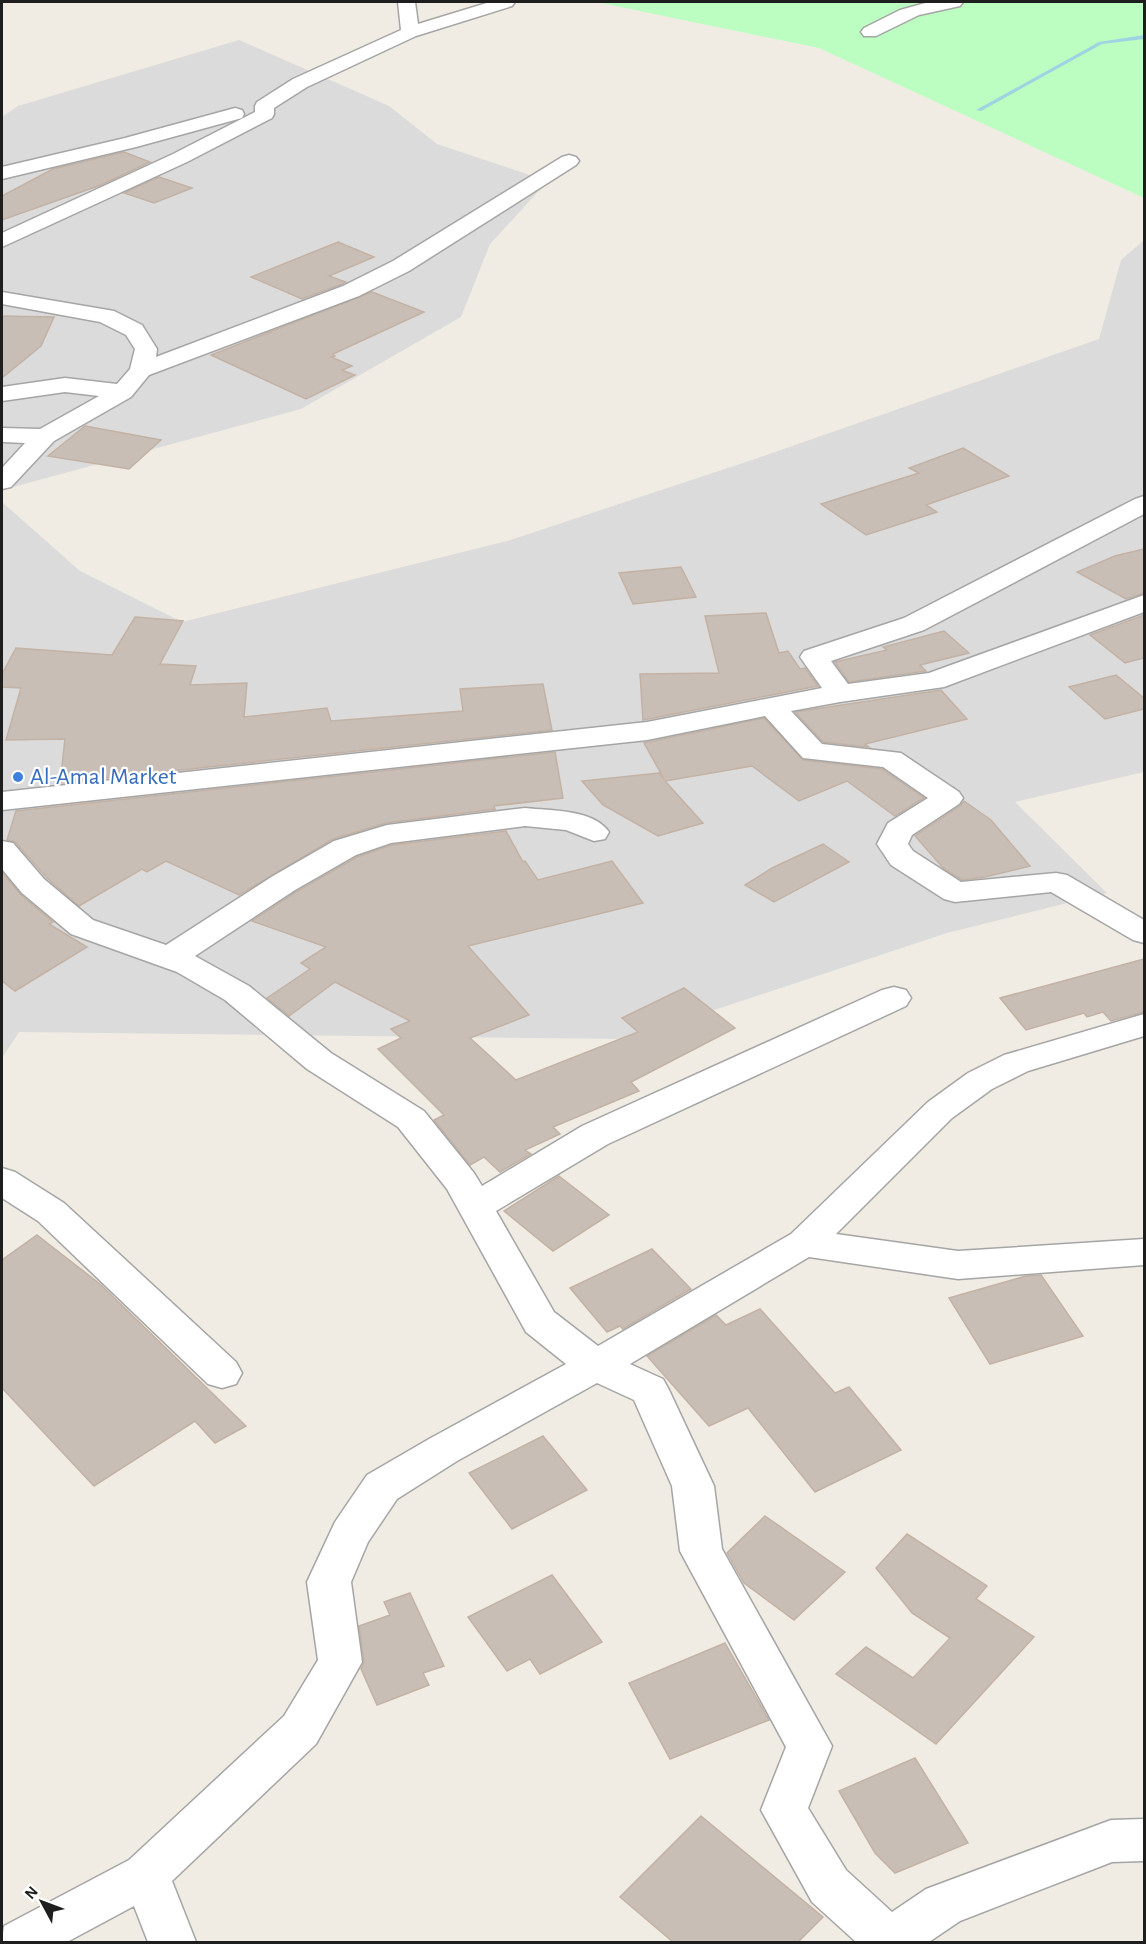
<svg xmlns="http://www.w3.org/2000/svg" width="1146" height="1944" font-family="'Alegreya Sans',sans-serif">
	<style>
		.residential { fill: #dcdbdb }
		.park { fill: #bcfec1 }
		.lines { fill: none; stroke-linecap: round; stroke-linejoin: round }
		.stream { fill: #9fd3e2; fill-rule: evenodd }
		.building { fill: #c8beb6; stroke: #c3b2a4; stroke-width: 1.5 }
		.minor-casing { stroke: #a5a5a5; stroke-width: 3 }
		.minor { fill: #fff; fill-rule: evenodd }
		.shop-dot { fill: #3f7fe0; stroke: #fff; stroke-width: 2 }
		.labels { text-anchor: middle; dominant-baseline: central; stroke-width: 4.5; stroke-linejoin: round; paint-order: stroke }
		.shop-label { font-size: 24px; fill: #366cbe; stroke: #fff; text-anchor: start }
	</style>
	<rect width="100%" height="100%" fill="#f0ece3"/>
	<g class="residential">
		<path d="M239,40L389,106L437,144L548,181L490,244L461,317L301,409L2,490V117L18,106Z"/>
		<path d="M1144,240V772L1015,802L1107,893L947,933L627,1039L19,1032L2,1058V502L80,571L182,622L507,541L752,460L1099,339L1121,260Z"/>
	</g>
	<path class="park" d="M596,2H1144V198L819,48Z"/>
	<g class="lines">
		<path class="stream" d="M1144,35V39L1102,44L981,111L976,110L1099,42Z"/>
	</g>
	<g class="building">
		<path d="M124,152L150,162L101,185L2,220V196L53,169Z"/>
		<path d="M159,177L192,188L154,203L124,193Z"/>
		<path d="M338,242L374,257L329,276L346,282L342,284L302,299L251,277Z"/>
		<path d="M372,292L424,312L333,354L335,356L331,357L352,366L342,370L355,375L306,399L211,355Z"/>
		<path d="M2,316L54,317L41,346L2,378Z"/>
		<path d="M85,426L161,440L129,469L48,456Z"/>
		<path d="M963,448L1009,476L926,505L937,512L866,535L821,504L919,473L909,468Z"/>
		<path d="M1144,549V593L1126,599L1077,572L1115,556Z"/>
		<path d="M681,567L696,597L633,604L619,573Z"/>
		<path d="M766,613L779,653L788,651L800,669L805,668L818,686L643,720L640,674L719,673L705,616Z"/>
		<path d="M1144,615V658L1125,663L1090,635Z"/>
		<path d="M135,617L183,621L160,664L196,666L190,685L247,683L244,717L327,708L331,721L463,711L460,689L543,684L552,730L60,783L65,739L6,740L21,688L2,687V674L16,648L112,655Z"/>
		<path d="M944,631L969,653L920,665L926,671L849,682L835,662L887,650L883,647Z"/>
		<path d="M1116,675L1144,698V709L1105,719L1069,687Z"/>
		<path d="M941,690L967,719L865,744L869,747L823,742L795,712Z"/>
		<path d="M764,718L803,760L882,769L924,798L895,816L847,781L799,801L752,766L665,781L703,823L658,836L603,805L582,781L659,773L664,779L644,743Z"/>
		<path d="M555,752L563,798L494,806L495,809L386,823L333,839L239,895L166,861L147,872L142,869L79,906L46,877L15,842L7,840L16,811Z"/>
		<path d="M964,801L991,820L1030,866L985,877L962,880L943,868L915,836L960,806Z"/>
		<path d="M506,831L523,862L525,861L538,880L612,861L643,903L468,946L529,1015L470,1038L516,1080L638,1032L622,1018L684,988L735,1028L631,1082L639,1091L553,1127L560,1134L525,1150L531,1154L500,1172L484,1157L470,1165L434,1120L444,1115L378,1049L401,1038L391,1029L410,1021L335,982L289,1016L267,998L310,969L301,963L326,947L252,921L296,892L357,857L392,845Z"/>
		<path d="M823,844L849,862L774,902L745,885L772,868Z"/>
		<path d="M2,872L21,895L53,922L49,924L87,947L15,991L2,981Z"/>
		<path d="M1144,959V1012L1111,1021L1103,1012L1087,1017L1084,1013L1026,1030L1000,998Z"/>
		<path d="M559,1176L609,1215L553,1251L504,1211Z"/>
		<path d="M37,1235L100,1284L246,1426L215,1443L195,1421L94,1486L2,1388V1260Z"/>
		<path d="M652,1249L691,1289L623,1329L620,1326L607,1332L570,1288Z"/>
		<path d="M1041,1275L1083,1336L990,1364L949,1298L1026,1276Z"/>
		<path d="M760,1309L835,1393L849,1387L901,1450L815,1492L748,1408L709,1426L647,1356L716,1315L726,1325Z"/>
		<path d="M543,1436L587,1490L512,1529L469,1473Z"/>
		<path d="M765,1516L845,1572L794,1620L744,1583L727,1553Z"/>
		<path d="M907,1534L987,1586L976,1599L1034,1637L936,1744L836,1674L866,1647L913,1678L950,1638L912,1613L876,1568Z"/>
		<path d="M552,1575L602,1642L540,1674L530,1659L507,1671L468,1617Z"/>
		<path d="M410,1593L444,1666L423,1673L429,1685L377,1705L361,1669L364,1662L359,1626L390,1615L384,1602Z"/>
		<path d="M725,1643L769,1720L670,1759L629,1683Z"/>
		<path d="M915,1758L968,1843L895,1873L875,1853L839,1791Z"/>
		<path d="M701,1816L823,1917L798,1942H673L620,1897Z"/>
	</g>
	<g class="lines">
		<defs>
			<g id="minor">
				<path d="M398,2H415L418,24L490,2H515L512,6L416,36L307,87L274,108V114L272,118L187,162L2,247V233L173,154L255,112V106L257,102L293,79L401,30Z"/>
				<path d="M929,2H963L960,6L919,15L876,36H864L861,32L864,28L900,10Z"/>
				<path d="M235,108L242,110L244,114L242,118L136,147L2,179V167L125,138Z"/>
				<path d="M569,155L576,157L579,161L576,165L409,271L359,296L149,375L131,397L54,441L11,487L2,489V468L25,443L2,442V428L40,429L99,396L65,392L2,401V387L65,378L117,384L130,369L135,349L126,335L100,322L2,304V292L114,311L142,325L157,349L156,357L343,286L393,261L562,157Z"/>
				<path d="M1144,496V514L924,630L831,661L848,684L929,673L1144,595V612L944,687L840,702L791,711L822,744L901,753L959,792L963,798L959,804L912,835L908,844L913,851L961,882L1056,873L1067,875L1144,920V943L1133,940L1051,892L955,902L944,899L891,865L877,844L888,823L928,798L883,767L803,758L765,716L647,740L2,810V792L647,722L822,688L800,657L804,651L904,618L1135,499Z"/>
				<path d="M525,808C551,811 593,809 609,832L605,839L594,841L566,830L525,826L391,843L356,855L295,890L195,956L249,986L331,1053L424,1111L474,1173L482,1186L582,1126L882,990L894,987L906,990L911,998L906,1006L608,1144L496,1211L554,1312L598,1346L791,1234L928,1102L968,1073L1004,1055L1144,1014V1036L1028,1071L992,1089L952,1118L836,1234L958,1251L1144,1239V1265L958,1279L809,1257L630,1364L663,1379L669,1390L714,1486L722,1549L832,1746L808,1808L846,1870L892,1912L926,1889L1111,1820L1144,1819V1861L1112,1862L960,1921L929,1942H856L812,1902L761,1810L786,1747L680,1551L672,1486L634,1400L597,1383L457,1461L397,1499L368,1542L351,1582L362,1662L316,1744L172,1881L196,1942H148L134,1906L67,1942H2L4,1926L129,1860L284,1716L318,1660L307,1582L335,1522L367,1475L429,1439L566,1364L526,1332L447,1189L398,1127L307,1069L225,1000L177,972L71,934L22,893L2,869V841L13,843L44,879L93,920L166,945L273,876L334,841L387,825Z"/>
				<path d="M2,1168L15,1172L64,1203L236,1362L242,1373L236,1384L222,1388L208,1384L38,1221L2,1198Z"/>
			</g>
		</defs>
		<use href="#minor" class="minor-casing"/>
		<use href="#minor" class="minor"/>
	</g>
	<circle class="shop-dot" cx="18" cy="777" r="6"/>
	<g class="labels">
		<g class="shop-label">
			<text x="30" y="777">Al-Amal Market</text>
		</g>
	</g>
	<rect width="1146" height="1944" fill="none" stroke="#1e1e1e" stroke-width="6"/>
	<g transform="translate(42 1902) rotate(311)" stroke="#ffffff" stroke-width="4.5" paint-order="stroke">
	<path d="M0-4.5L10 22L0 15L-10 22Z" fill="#1e1e1e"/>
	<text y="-9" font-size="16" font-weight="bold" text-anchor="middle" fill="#1e1e1e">N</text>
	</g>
</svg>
